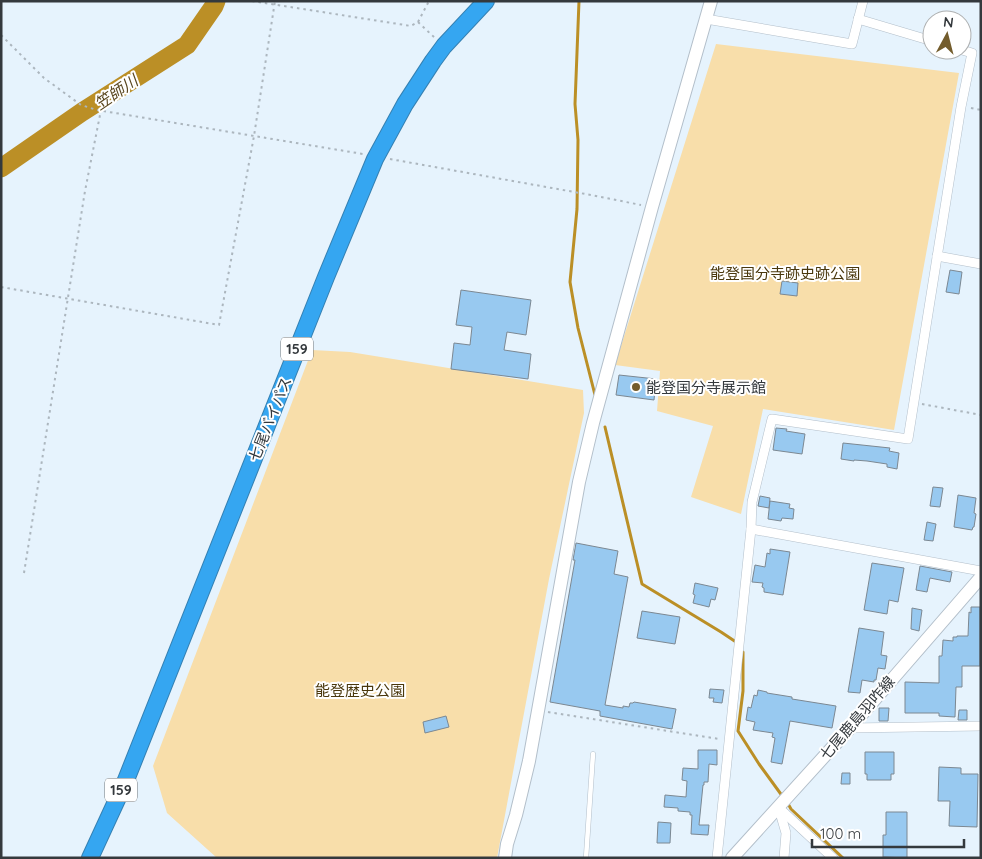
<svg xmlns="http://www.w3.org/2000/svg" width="982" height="859" font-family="Quicksand,'Noto Sans JP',sans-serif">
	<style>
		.green { fill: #f8deaa }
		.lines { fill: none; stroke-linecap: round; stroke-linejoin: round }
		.stream { stroke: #bb8f26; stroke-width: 3 }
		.river { stroke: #bb8f26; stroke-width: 19 }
		.building { fill: #98c9f0; stroke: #7c8892 }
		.lane-casing { stroke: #b3bfca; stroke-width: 5.5 }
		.street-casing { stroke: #b3bfca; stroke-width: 10 }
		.secondary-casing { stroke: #b3bfca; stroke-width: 14 }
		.highway-casing { stroke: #3580b2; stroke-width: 18 }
		.path { stroke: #acb6be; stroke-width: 2; stroke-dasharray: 2.5 4; stroke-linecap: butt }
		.lane { stroke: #fff; stroke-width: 4.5 }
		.street { stroke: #fff; stroke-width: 9 }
		.secondary { stroke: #fff; stroke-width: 12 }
		.highway { stroke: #35a6f1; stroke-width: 16 }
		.poi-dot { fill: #735c2c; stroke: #fff; stroke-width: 2 }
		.labels { text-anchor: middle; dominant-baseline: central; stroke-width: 4; stroke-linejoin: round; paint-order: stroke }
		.shield { fill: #fff; stroke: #717477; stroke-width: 1 }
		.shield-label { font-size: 14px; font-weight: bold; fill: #34393d }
		.park-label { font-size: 15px; fill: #4a380d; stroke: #fff }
		.poi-label { font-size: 15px; fill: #34393d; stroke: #fff; text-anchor: start }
		.street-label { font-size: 15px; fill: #34393d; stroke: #fff }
		.water-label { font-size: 16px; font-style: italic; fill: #5a471f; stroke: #fff }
	</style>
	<rect width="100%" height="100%" fill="#e6f3fd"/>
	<g class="green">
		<path d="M716,44L959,73L894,430L763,409L741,514L691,497L713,426L657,411L660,371L615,365Z"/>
		<path d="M312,350L350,352L583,390L584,413L549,579L497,858H217L167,813L153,766Z"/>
	</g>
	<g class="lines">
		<g class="stream">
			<path d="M579,1L575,104L578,140L577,209L570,282L578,328L595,395"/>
			<path d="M605,427L642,584L721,632L736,642"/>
			<path d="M743,652V691L738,731L759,764L783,797"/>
			<path d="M787,802L791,809L843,858"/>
		</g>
		<path class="river" d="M1,168L82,112L187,45L214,6L216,1"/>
	</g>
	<g class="building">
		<path d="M950,270L962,272L959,294L946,292Z"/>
		<path d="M782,281L798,283L797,296L780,294Z"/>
		<path d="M461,290L531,300L526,335L507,332L504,350L531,354L528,379L451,369L454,343L470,345L472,327L456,325Z"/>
		<path d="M619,375L656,379L654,400L616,395Z"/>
		<path d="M776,428L787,429L786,431L805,434L802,454L773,450Z"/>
		<path d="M843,443L890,448L889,451L899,453L897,469L887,467V464L867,461L854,460V461L841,459Z"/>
		<path d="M933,487L943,488L940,507L930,506Z"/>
		<path d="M958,495L976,498L974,513L976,514L974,527H973L972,530L954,527Z"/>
		<path d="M760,496L770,498L769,508L758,506Z"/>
		<path d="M770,501L790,504L789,508L794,509L793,519L782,518L781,521L768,519Z"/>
		<path d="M927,522L936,524L933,541L924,540Z"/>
		<path d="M576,543L618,551L614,574L628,577L605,705L623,708V706L629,707L630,703H633L634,702L676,709L672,729L600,716V711L550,702L575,560H573Z"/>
		<path d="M770,549L790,552L783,595L764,592V588L762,587L763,583L752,582L755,565L765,567L767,553L770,554Z"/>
		<path d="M872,563L904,568L898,602L889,600L887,614L864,610Z"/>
		<path d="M920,566L952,572L950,582L930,578L927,592L916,590Z"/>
		<path d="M695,583L718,588L715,600L711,599L709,607L693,603L695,595L693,594Z"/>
		<path d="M971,607H980V666H962V687H956L955,717L939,716V713H905V682L939,683V656H942L943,640L953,641V637H957V636H968L969,612L971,613Z"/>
		<path d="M912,608L922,610L919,631L911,629Z"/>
		<path d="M642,611L680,617L675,644L637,638Z"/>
		<path d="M859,628L884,632L881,655L887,656L885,669L878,668L876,680H874V682L862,680L860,693L848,692Z"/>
		<path d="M710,689L724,690L722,703L713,702L714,698H709Z"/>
		<path d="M758,690L767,692V693L792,697V699L836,706L832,728L790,721L782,764L771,762L775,738L772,737L773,733L753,730L755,722L746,720L748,707L751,708L754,695L757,696Z"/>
		<path d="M879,708H889L888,721H879Z"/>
		<path d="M959,710H967V720H958Z"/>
		<path d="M446,716L449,727L425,733L423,722Z"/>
		<path d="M698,750H717V765L709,764L708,782H704V785H703L699,825H709L708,835L691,834L692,815H690V812L678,811V808L664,807L665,795L686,797L687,781L682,780L683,768L698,769Z"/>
		<path d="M865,752H894V774H891V780H867V774H865Z"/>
		<path d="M939,767L961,768V774H978L977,827L949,826L950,801H938Z"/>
		<path d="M842,773H850V784H841Z"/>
		<path d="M886,812H907V858L883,857V835H886Z"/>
		<path d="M658,822L671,823L670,843H657Z"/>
	</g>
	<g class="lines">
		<defs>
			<path id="lane" d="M586,858L593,754"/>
			<g id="street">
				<path d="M706,19L852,44L863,1"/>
				<path d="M858,19L932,41"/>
				<path d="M937,256L981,264"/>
				<path d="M751,529L981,571"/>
				<path d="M850,728L981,726"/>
				<path d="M778,807L833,858"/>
				<path d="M779,809L786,833L784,858"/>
				<path d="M717,858L751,529L752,502L772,419L908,439L961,107L972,53L962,50"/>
			</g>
			<g id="secondary">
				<path d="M505,858L507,844L516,815L529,761L579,482L593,423L652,207L711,1"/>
				<path d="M732,858L850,728L981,577"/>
			</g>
			<path id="highway" d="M90,858L126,780L326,277L375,159L405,104L433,61L444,46L486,1"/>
		</defs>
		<use href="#lane" class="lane-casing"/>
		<use href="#street" class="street-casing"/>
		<use href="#secondary" class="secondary-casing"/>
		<use href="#highway" class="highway-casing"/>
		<g class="path">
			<path d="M252,1L411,26L418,22L429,1"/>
			<path d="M418,22L435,38"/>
			<path d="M1,35L44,78L81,105L97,110L363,154"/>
			<path d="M971,108L981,110"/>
			<path d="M390,159L591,195L641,205"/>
			<path d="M1,287L219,325L254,136L275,1"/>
			<path d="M922,404L981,415"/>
			<path d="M24,573L85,191L101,110"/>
			<path d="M548,712L719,739"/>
		</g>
		<use href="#lane" class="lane"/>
		<use href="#street" class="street"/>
		<use href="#secondary" class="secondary"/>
		<use href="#highway" class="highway"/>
	</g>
	<circle class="poi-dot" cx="636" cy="387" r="5"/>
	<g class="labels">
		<g class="shield">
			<rect x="281" y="337.5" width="32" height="23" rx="4"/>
			<rect x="105" y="778.5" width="32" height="23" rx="4"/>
		</g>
		<g class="shield-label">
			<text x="297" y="349">159</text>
			<text x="121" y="790">159</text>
		</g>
		<g class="park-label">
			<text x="785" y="273">能登国分寺跡史跡公園</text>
			<text x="360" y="690">能登歴史公園</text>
		</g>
		<g class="poi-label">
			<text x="646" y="387">能登国分寺展示館</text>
		</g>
		<g class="street-label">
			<text transform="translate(270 419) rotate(-68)">七尾バイパス</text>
			<text transform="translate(857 718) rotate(-49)">七尾鹿島羽咋線</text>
		</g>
		<g class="water-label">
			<text transform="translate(116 92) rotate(-34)">笠師川</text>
		</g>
	</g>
	<rect width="982" height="859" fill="none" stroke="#34393d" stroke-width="5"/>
	<g transform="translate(947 35) rotate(7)"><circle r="24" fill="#ffffff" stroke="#aeb0b1"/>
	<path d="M0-4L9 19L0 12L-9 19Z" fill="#735c2c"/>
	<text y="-8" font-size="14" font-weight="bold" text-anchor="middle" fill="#34393d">N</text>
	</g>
	<path d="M812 839v8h152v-8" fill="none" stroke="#34393d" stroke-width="2.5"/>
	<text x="820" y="839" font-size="15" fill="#34393d" stroke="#ffffff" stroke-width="4" paint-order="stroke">100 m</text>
</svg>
